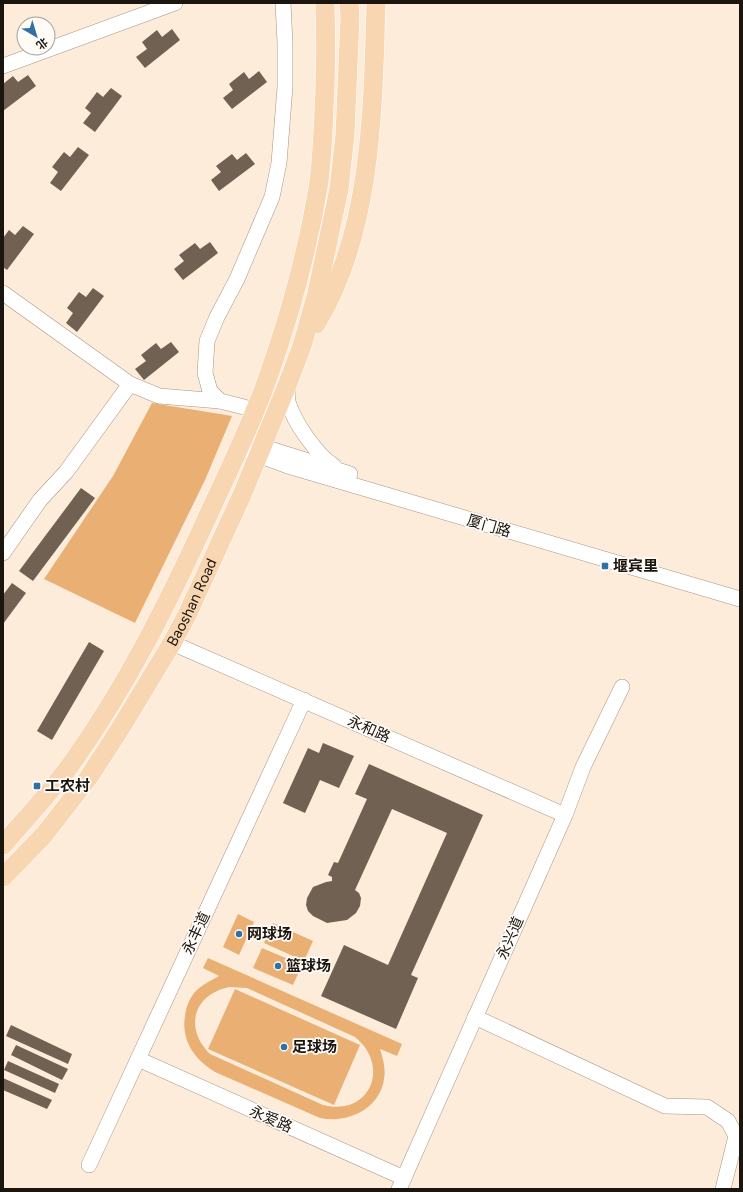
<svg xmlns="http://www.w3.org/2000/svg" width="743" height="1192" font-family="Figtree,'Noto Sans SC',sans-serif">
	<rect width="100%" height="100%" fill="#fdecda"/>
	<g fill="#e9af73" fill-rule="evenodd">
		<polygon points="152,403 232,416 205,480 135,623 44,579 113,476"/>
		<polygon points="238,914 254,922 239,955 223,947"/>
		<polygon points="273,923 313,941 304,961 264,943"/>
		<polygon points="262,948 302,965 293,985 253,968"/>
		<path d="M 208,958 L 402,1044 L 397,1056 L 380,1049 C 383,1059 386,1069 384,1079 C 380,1109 347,1124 320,1118 L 215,1072 C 194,1059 181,1040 185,1016 C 186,1007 189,1000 194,993 C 201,985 210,981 219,976 L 203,968 ZM 229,987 L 247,988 L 355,1037 C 391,1066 370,1117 323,1105 L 210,1054 C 184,1028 193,995 229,987 Z"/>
		<polygon points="235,989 360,1045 334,1105 208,1049"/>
	</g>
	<g fill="#706152">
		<polygon points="172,29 180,40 145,68 136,57 147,49 142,42 157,30 162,37"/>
		<polygon points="259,71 267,82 232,109 223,98 233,90 229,84 244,72 249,79"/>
		<polygon points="28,75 36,86 3,111 3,84 13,76 18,82"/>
		<polygon points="111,88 122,96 95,132 83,123 91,113 85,108 97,92 103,97"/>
		<polygon points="78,147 89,155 61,191 50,183 58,172 52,167 64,152 70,157"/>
		<polygon points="246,153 255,164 219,191 211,180 221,172 216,166 232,154 237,160"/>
		<polygon points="23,226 34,234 7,270 3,267 3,238 9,230 15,235"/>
		<polygon points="210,242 218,253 183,280 174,269 184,261 179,255 195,243 200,249"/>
		<polygon points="93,288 104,296 77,332 66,323 73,313 67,308 79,292 86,297"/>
		<polygon points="171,342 179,352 144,380 135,369 146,361 141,355 156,343 161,349"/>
		<polygon points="81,488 95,498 33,581 19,571"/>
		<polygon points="12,583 26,593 3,624 3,595"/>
		<polygon points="89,642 104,651 52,740 37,731"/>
		<polygon points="323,743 354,756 339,788 320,780 305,813 283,803 308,748 319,753"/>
		<polygon points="369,764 483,815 411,975 418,978 396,1029 321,996 344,945 388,965 447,833 392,809 355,890 359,893 361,898 360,906 356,913 347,920 327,923 313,916 308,911 306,905 307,898 313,887 326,882 332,881 332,877 328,875 334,862 338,863 367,799 355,794"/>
		<polygon points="11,1025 72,1054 68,1064 6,1036"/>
		<polygon points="16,1045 68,1069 62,1080 11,1055"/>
		<polygon points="8,1061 59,1084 55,1093 4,1070"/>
		<polygon points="3,1078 52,1100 47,1109 3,1090"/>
	</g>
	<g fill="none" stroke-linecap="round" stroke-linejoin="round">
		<g stroke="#a79787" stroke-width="16">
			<g id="minor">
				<polyline points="3,66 175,3"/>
				<polyline points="3,293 130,384 159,396 220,401 244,407 274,418"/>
				<path d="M 288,386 C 287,391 287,396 288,402 C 294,422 316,454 334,466"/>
				<polyline points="220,401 210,391 205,373 207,341 217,317 237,279 272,197 279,163 285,87 285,43 283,3"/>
				<polyline points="260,446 350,474"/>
				<polyline points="239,448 288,466 740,599"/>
				<polyline points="3,553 40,500 66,472 130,384"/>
				<polyline points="172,643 565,815"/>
				<polyline points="475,1017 665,1106 707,1107 728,1121 736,1136 723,1189"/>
				<polyline points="138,1059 404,1178"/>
				<polyline points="89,1165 304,700"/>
				<polyline points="399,1189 565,815 583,767 622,687"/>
			</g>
		</g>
		<g stroke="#fff" stroke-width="20">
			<g id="major">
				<path d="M 316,324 C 372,233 373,108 376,3"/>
				<path d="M 3,845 C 27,817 53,790 74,760 C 127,685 168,603 206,520 C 227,474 250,428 267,380 C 289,318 307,253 318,188 C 322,162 323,136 324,109 C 326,74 326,39 325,3"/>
				<path id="s1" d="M 3,877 L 44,835 L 89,777 L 120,729 L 172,643 L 187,615 L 242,495 L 288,383 L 302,346 L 317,293 L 339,189 L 345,135 L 350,17 L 349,3"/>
			</g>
		</g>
		<use href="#minor" stroke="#fff" stroke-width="15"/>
		<use href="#major" stroke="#f8d6b2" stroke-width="19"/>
	</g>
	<g fill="#2f70a6" stroke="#fffcf8" stroke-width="1.5">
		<rect x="601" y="562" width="8" height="8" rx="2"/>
		<rect x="33" y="782" width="8" height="8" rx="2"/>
		<circle cx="239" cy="934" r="4"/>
		<circle cx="278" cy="966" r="4"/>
		<circle cx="284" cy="1047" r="4"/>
	</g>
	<g text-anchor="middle" stroke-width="3.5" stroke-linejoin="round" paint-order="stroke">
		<g font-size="15" fill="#1b150f" stroke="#fffcf8">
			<text transform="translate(489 526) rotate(16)" y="5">厦门路</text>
			<text dy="5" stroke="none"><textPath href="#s1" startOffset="335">Baoshan Road</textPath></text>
			<text transform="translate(369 729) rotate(24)" y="5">永和路</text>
			<text transform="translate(196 933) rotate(-65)" y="5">永丰道</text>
			<text transform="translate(510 938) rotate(-66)" y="5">永兴道</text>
			<text transform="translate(271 1119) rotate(24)" y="5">永爱路</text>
		</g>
		<g font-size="15" font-weight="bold" fill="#1b150f" stroke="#fffcf8" text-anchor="start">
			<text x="613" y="571">堰宾里</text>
			<text x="45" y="791">工农村</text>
			<text x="247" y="939">网球场</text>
			<text x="286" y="971">篮球场</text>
			<text x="292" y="1052">足球场</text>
		</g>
	</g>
	<rect width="743" height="1192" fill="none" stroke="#1b150f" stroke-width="8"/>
	<g transform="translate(36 36) rotate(142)"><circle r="19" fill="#fffcf8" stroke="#a4a09b"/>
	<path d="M0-3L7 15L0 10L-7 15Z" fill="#2f70a6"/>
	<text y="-6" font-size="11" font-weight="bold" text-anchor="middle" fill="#1b150f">北</text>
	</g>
</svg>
